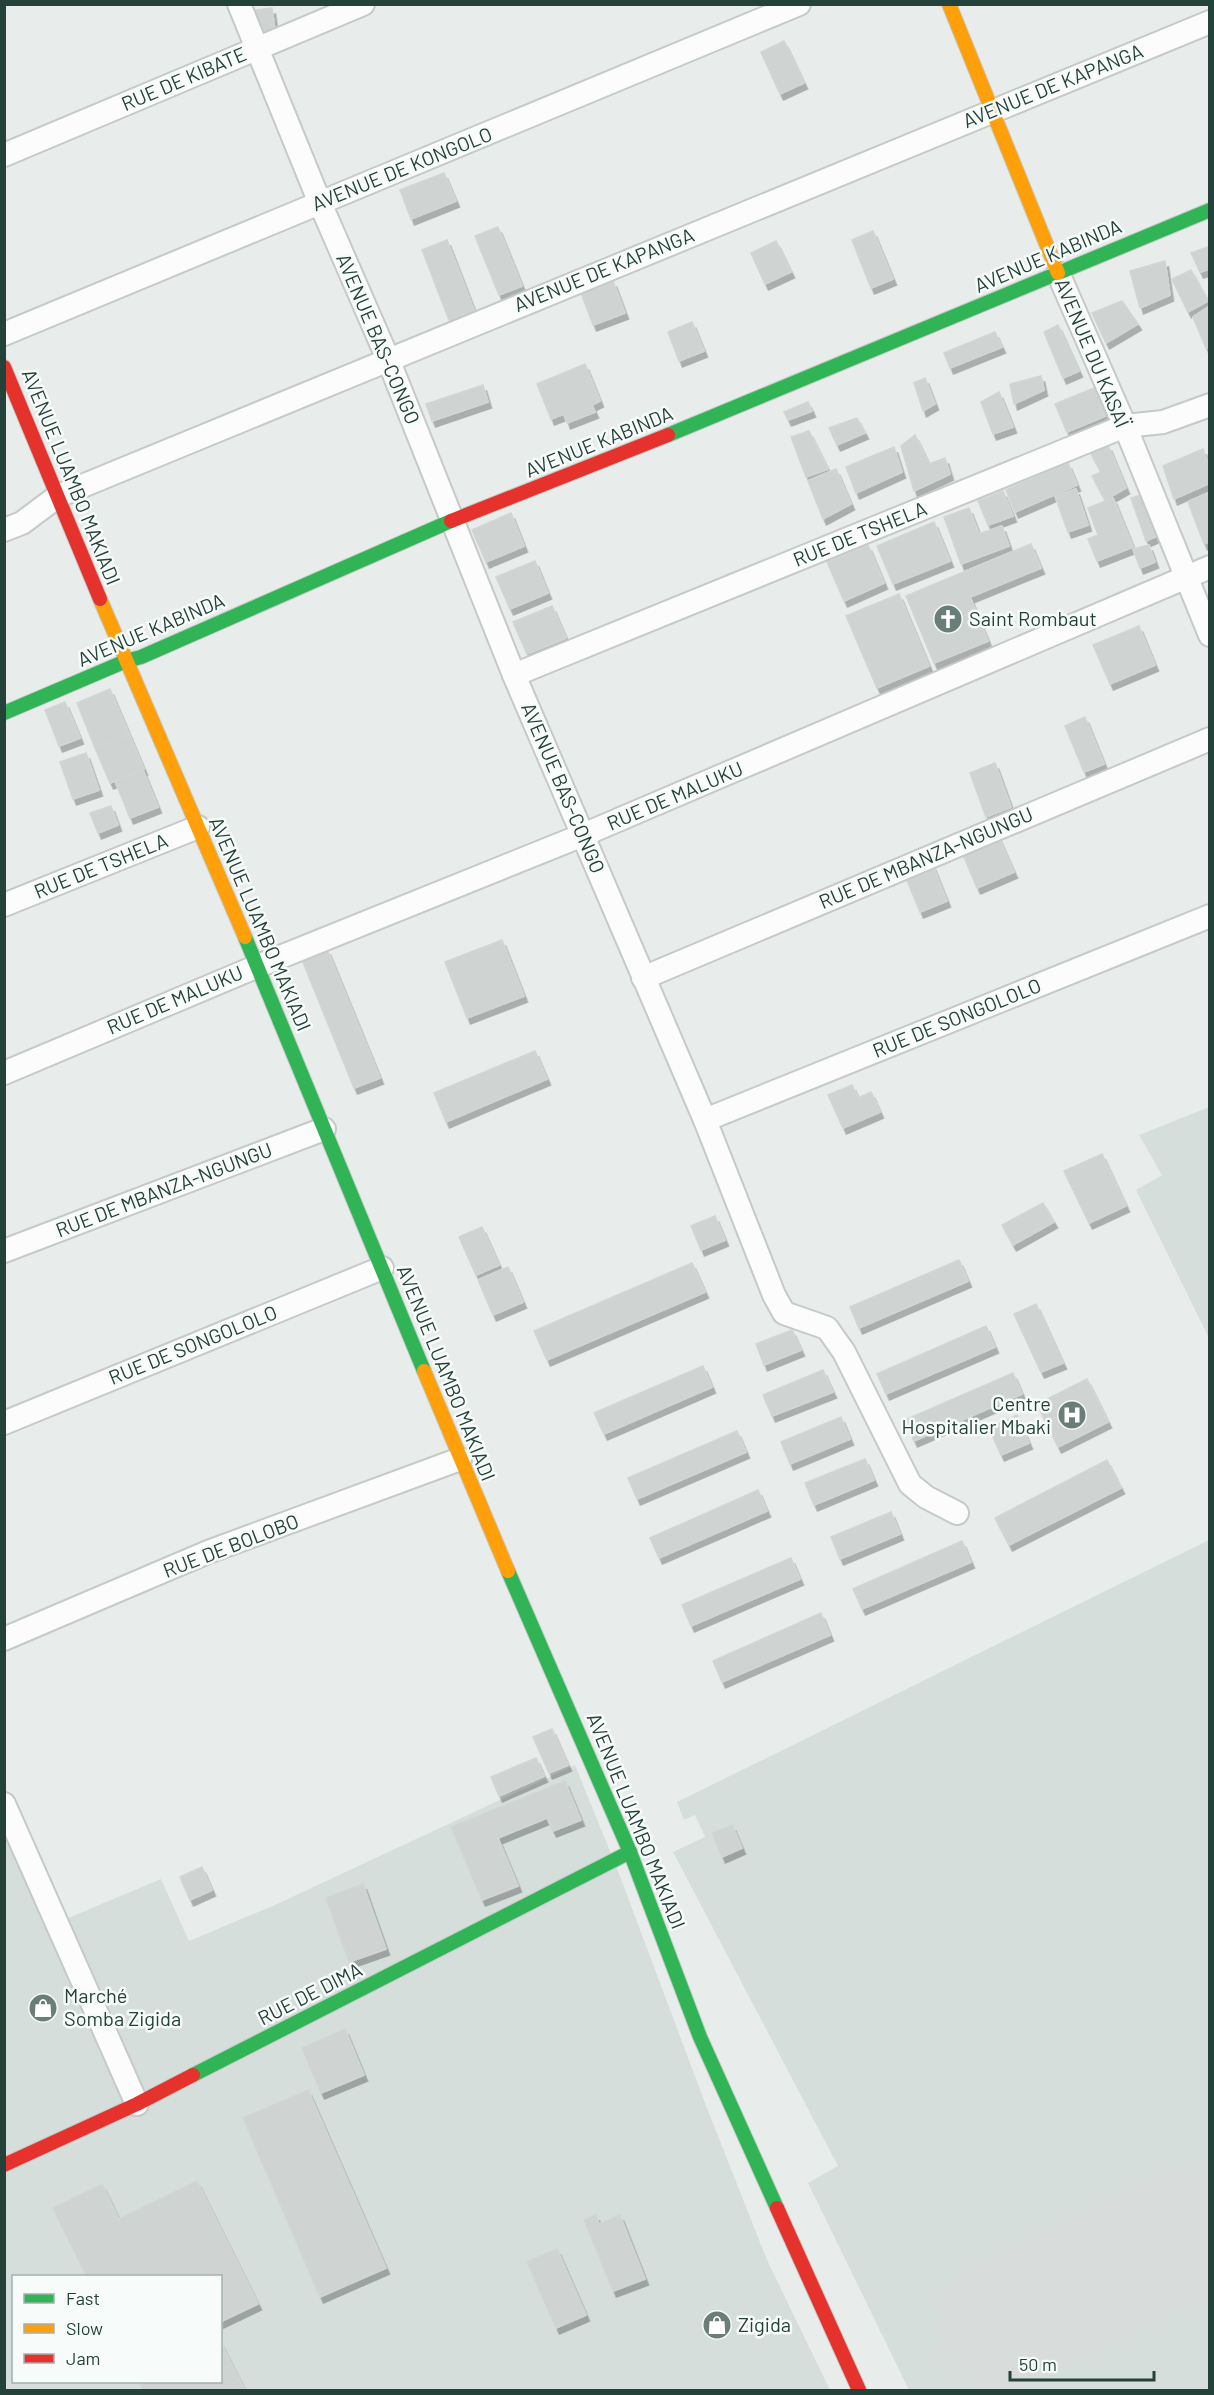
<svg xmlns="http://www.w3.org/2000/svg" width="1214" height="2395" font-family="Barlow,sans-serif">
	<defs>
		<filter id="shadow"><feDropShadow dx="3.5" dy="6" stdDeviation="0" flood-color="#0004"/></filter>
	</defs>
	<rect width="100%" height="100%" fill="#e8edeb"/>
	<g fill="#d6dedb" fill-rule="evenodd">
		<polygon points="1209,1107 1209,1338 1136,1190 1162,1175 1139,1135"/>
		<polygon points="1209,1540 1209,2390 909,2390 808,2183 838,2166 673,1852 705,1837 695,1815 684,1820 677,1802"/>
		<path d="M 575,1765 L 618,1871 L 705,2103 L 767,2260 L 830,2390 L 5,2390 L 4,1829 L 47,1927 L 161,1879 L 189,1941 L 277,1904 ZM 14,2276 L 220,2276 L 220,2382 L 14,2382 Z"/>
	</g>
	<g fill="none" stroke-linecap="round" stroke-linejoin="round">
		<polyline stroke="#d8dddc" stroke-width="130" points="1000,2326 1210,2223"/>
	</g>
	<g fill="#cfd4d2" stroke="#d1d6d4" stroke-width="1.5" filter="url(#shadow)">
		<polygon points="272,8 275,30 258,32 256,10"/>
		<polygon points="784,41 804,83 780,94 761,52"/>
		<polygon points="444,173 456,201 411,219 400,190"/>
		<polygon points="498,227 522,286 499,295 475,236"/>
		<polygon points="873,231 893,279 871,288 852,240"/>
		<polygon points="447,240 474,310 449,320 422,250"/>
		<polygon points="776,241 791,272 765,284 751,253"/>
		<polygon points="1210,246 1210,269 1200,272 1191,253"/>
		<polygon points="1165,261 1170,295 1140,308 1130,271"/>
		<polygon points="1191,270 1208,301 1188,312 1172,279"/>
		<polygon points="613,281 625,313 593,325 581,293"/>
		<polygon points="1122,301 1138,324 1106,343 1092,313"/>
		<polygon points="1210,306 1210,347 1206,348 1193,317"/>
		<polygon points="692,322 704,351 679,361 668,332"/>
		<polygon points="1058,325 1079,371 1063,378 1044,332"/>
		<polygon points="995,332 1002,347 950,368 944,353"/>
		<polygon points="585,364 600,401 592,405 595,412 567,423 564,414 551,419 537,384"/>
		<polygon points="1041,376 1044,390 1014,404 1010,384"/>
		<polygon points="925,378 935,404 923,411 914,383"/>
		<polygon points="483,385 488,402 432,421 426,404"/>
		<polygon points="1094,388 1105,416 1067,432 1055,404"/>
		<polygon points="999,392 1013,427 993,434 981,402"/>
		<polygon points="808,402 812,411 788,420 784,412"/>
		<polygon points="857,418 865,433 837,445 829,428"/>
		<polygon points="809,431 828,469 806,477 791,437"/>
		<polygon points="915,435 929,464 945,458 950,474 914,491 901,446"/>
		<polygon points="1108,445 1126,488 1105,500 1092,476 1101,472 1090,452"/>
		<polygon points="894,447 902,472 856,493 846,467"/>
		<polygon points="1203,449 1210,468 1210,483 1174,499 1163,466"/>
		<polygon points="1068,463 1077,485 1015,512 1006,490"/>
		<polygon points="836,469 851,504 823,519 808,481"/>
		<polygon points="1076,489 1088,525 1068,532 1055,496"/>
		<polygon points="1003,491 1013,516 988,525 978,501"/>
		<polygon points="1210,492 1210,541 1204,544 1188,502"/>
		<polygon points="1142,495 1159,535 1146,541 1131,498"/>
		<polygon points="1113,498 1133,547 1097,561 1088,539 1098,535 1088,508"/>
		<polygon points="969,508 979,534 1002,526 1009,546 961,564 944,517"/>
		<polygon points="511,513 524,546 486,562 472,530"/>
		<polygon points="934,522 950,561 893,584 877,546"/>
		<polygon points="1031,544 1041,568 970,597 988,641 934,663 906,596"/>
		<polygon points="868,545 884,583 844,601 827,562"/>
		<polygon points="1149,545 1155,562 1140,568 1133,549"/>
		<polygon points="535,561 548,593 510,609 496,577"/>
		<polygon points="899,594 929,666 877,688 846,616"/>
		<polygon points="552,606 566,638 527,654 513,622"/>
		<polygon points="1139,626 1155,665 1110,684 1093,645"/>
		<polygon points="110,689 129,734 95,748 77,703"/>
		<polygon points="65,702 80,738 59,746 45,710"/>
		<polygon points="1085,717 1104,764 1084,772 1065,726"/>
		<polygon points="129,734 144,769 110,783 95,748"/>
		<polygon points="86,753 99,790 73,799 60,762"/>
		<polygon points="995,763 1011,807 986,817 970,773"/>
		<polygon points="143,770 158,807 130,818 115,781"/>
		<polygon points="111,806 118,825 98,833 90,813"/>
		<polygon points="997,834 1014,872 977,888 961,850"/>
		<polygon points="932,864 947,901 920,912 905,876"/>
		<polygon points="502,940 524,996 467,1018 445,962"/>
		<polygon points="327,949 380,1078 354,1088 302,960"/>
		<polygon points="535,1051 547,1079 446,1122 434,1093"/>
		<polygon points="852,1085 858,1098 871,1092 880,1112 843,1128 828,1095"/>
		<polygon points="1102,1154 1126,1206 1089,1223 1064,1171"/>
		<polygon points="1043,1203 1054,1222 1013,1245 1002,1225"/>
		<polygon points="715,1216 725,1240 701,1250 691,1226"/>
		<polygon points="482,1227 499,1265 476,1275 459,1237"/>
		<polygon points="959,1260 968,1281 859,1328 850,1307"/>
		<polygon points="692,1263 705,1292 547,1360 534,1331"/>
		<polygon points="508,1267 523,1302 493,1315 478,1280"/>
		<polygon points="1036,1304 1063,1363 1041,1372 1014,1314"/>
		<polygon points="986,1326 995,1347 886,1394 877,1374"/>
		<polygon points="792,1330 801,1350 764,1365 756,1344"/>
		<polygon points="703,1366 712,1387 604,1434 594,1413"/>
		<polygon points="823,1370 833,1392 772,1416 763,1395"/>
		<polygon points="1013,1373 1022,1394 914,1441 905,1420"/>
		<polygon points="1087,1379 1108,1422 1058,1447 1037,1404"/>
		<polygon points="1017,1415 1029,1443 1001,1455 989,1428"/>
		<polygon points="841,1417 850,1439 790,1464 781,1442"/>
		<polygon points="737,1431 746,1452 637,1499 628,1478"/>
		<polygon points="865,1459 874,1480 814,1505 805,1483"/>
		<polygon points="1107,1460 1121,1488 1009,1545 995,1518"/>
		<polygon points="758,1490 767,1511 659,1558 650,1538"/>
		<polygon points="891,1512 900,1534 840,1559 831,1537"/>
		<polygon points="962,1541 971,1562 862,1609 853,1589"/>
		<polygon points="791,1558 800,1579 691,1626 682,1605"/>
		<polygon points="821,1613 830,1635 722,1682 713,1661"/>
		<polygon points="552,1729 568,1765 549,1773 533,1737"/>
		<polygon points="536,1758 544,1776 499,1796 491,1777"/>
		<polygon points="565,1781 581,1820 553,1831 547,1818 498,1838 518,1886 482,1900 451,1827"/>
		<polygon points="732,1825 742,1848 722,1857 712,1833"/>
		<polygon points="202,1867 212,1890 190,1900 180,1877"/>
		<polygon points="363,1884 386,1949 349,1962 326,1898"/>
		<polygon points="345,2029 364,2075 321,2093 302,2048"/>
		<polygon points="308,2090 386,2268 320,2297 243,2118"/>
		<polygon points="197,2181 258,2304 220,2322 220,2276 87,2276 53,2208 102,2184 119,2219"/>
		<polygon points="596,2215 599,2224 620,2215 645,2279 613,2291 584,2220"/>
		<polygon points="557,2249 586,2315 556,2328 527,2262"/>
		<polygon points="220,2341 245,2390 143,2390 139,2382 220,2382"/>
	</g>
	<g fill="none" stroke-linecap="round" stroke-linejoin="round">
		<g stroke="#c5cac8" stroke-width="26">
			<g id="street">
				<polyline points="239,4 320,203 388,359 514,675 705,1120 774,1295 784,1313 827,1328 844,1352 910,1484 926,1497 957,1513"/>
				<polyline points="4,155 363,4"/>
				<polyline points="1058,273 1125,426 1210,635"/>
				<polyline points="4,334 799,4"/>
				<polyline points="4,530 22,523 58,496 1210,22"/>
				<polyline points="514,675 1125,426 1163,422 1210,405"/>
				<polyline points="4,905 198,827"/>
				<polyline points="643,978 1210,739"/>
				<polyline points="4,1073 258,966 583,835 1210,567"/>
				<polyline points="705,1120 1210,916"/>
				<polyline points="4,1251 324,1129"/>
				<polyline points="4,1423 382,1268"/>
				<polyline points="4,1639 208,1552 460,1459"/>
				<polyline points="4,1804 137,2104"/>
			</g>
		</g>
		<g stroke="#c3cbc8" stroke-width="16">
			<g id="fast">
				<polyline points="668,435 1210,210"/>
				<polyline points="4,713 126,661 141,657 451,521"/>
				<polyline points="245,937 424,1371"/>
				<polyline points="508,1571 630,1852 700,2037 777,2208"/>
				<polyline points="193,2075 630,1852"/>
			</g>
		</g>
		<g stroke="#c3cbc8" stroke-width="16">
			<g id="slow">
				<polyline points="949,4 1058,273"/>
				<polyline points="100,599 245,937"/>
				<polyline points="424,1371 508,1571"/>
			</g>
		</g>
		<g stroke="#c3cbc8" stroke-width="16">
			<g id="jam">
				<polyline points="4,367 100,599"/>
				<polyline points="451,521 668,435"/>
				<polyline points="4,2165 137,2104 193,2075"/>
				<polyline points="777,2208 859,2390"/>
			</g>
		</g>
		<use href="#street" stroke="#fcfcfc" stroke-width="22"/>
		<use href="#fast" stroke="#30b455" stroke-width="14"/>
		<use href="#slow" stroke="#ff9f0a" stroke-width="14"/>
		<use href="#jam" stroke="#e5322d" stroke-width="14"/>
	</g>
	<defs>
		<g id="church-disc" transform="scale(1.5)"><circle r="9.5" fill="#697e78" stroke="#f7fbf9"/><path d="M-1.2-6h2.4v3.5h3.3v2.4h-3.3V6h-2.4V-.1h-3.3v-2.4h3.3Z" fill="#fff"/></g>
		<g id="hospital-disc" transform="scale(1.5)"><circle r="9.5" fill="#697e78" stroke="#f7fbf9"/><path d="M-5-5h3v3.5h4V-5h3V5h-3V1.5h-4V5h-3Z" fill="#fff"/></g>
		<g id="shop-disc" transform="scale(1.5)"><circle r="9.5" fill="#697e78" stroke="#f7fbf9"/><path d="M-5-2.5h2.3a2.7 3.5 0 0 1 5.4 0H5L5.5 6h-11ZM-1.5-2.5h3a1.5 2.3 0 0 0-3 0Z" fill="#fff"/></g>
	</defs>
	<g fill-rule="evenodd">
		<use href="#church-disc" x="948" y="619"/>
		<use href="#hospital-disc" x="1072" y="1415"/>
		<use href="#shop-disc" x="43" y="2008"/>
		<use href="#shop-disc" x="717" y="2325"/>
	</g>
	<g text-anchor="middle" stroke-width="5" stroke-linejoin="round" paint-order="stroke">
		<g font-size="20" fill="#24423a" stroke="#f7fbf9">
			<text transform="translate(184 79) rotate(-23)" y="7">RUE DE KIBATE</text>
			<text transform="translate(1053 86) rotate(-22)" y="7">AVENUE DE KAPANGA</text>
			<text transform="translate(402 169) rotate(-22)" y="7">AVENUE DE KONGOLO</text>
			<text transform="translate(1048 256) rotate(-23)" y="7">AVENUE KABINDA</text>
			<text transform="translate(604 270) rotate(-22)" y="7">AVENUE DE KAPANGA</text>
			<text transform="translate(378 339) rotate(67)" y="7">AVENUE BAS-CONGO</text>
			<text transform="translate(1092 353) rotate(67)" y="7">AVENUE DU KASAÏ</text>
			<text transform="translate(599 442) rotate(-22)" y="7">AVENUE KABINDA</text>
			<text transform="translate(71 477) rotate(68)" y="7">AVENUE LUAMBO MAKIADI</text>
			<text transform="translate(860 534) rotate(-22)" y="7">RUE DE TSHELA</text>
			<text transform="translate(151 630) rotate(-23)" y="7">AVENUE KABINDA</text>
			<text transform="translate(563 788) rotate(67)" y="7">AVENUE BAS-CONGO</text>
			<text transform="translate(675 796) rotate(-23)" y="7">RUE DE MALUKU</text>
			<text transform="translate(926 858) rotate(-23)" y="7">RUE DE MBANZA-NGUNGU</text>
			<text transform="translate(101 866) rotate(-22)" y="7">RUE DE TSHELA</text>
			<text transform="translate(260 924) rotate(67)" y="7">AVENUE LUAMBO MAKIADI</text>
			<text transform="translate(175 1000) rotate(-23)" y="7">RUE DE MALUKU</text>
			<text transform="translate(957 1018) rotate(-22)" y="7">RUE DE SONGOLOLO</text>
			<text transform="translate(164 1190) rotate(-21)" y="7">RUE DE MBANZA-NGUNGU</text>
			<text transform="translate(193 1345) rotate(-22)" y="7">RUE DE SONGOLOLO</text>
			<text transform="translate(446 1373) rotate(68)" y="7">AVENUE LUAMBO MAKIADI</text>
			<text transform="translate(231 1546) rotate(-21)" y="7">RUE DE BOLOBO</text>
			<text transform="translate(636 1821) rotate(68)" y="7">AVENUE LUAMBO MAKIADI</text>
			<text transform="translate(310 1994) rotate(-27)" y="7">RUE DE DIMA</text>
		</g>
		<g font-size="20" fill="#24423a" stroke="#f7fbf9" text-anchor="start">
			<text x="969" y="626">Saint Rombaut</text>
			<text x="1051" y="1411" text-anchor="end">Centre<tspan x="1051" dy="23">Hospitalier Mbaki</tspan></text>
			<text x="64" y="2003">Marché<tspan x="64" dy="23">Somba Zigida</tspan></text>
			<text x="738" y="2332">Zigida</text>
		</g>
	</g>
	<rect width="1214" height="2395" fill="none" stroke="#24423a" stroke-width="12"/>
	<rect x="12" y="2275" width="210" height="108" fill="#f7fbf9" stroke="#a3b1ad" stroke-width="1.5"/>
	<rect x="24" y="2294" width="30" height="9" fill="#30b455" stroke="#a3b1ad" stroke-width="1.5"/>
	<text x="66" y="2305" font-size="18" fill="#24423a">Fast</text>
	<rect x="24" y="2324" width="30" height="9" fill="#ff9f0a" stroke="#a3b1ad" stroke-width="1.5"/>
	<text x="66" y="2335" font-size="18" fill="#24423a">Slow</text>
	<rect x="24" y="2354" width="30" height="9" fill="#e5322d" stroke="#a3b1ad" stroke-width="1.5"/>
	<text x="66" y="2365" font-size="18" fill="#24423a">Jam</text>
	<path d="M1010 2371v9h144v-9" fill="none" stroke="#24423a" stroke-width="3"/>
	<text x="1019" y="2371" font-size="18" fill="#24423a" stroke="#f7fbf9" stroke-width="4.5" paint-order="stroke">50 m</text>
</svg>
